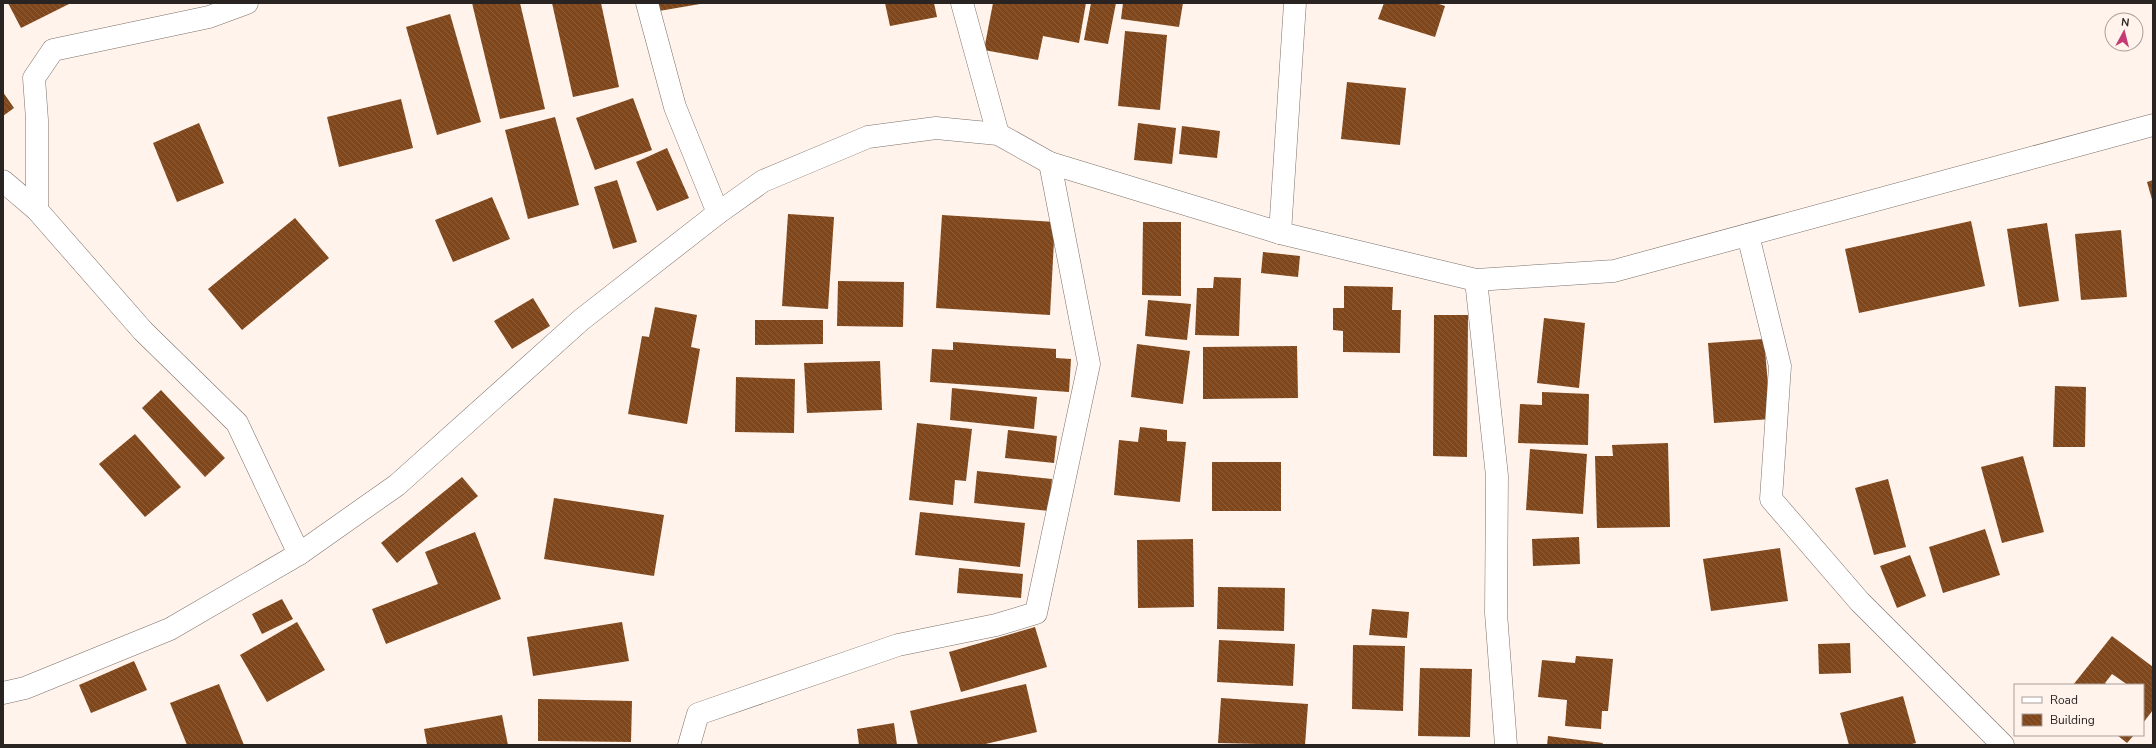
<svg xmlns="http://www.w3.org/2000/svg" width="2156" height="748" font-family="'Nunito Sans',sans-serif">
	<defs>
		<pattern id="building-back-hatch" width="6" height="6" patternUnits="userSpaceOnUse"><rect width="6" height="6" fill="#7f471b"/><path d="M-1 5l2 2M0 0l6 6M5-1l2 2" fill="none" stroke="#8c5f3b"/></pattern>
	</defs>
	<rect width="100%" height="100%" fill="#fff3eb"/>
	<g fill="url(#building-back-hatch)">
		<polygon points="8,3 71,3 21,28"/>
		<polygon points="472,3 520,3 545,109 500,119"/>
		<polygon points="552,3 601,3 619,87 573,97"/>
		<polygon points="658,3 700,3 700,4 659,11"/>
		<polygon points="885,3 934,3 937,17 890,26"/>
		<polygon points="993,3 1086,3 1079,43 1043,36 1038,60 984,50"/>
		<polygon points="1091,3 1116,3 1108,44 1084,40"/>
		<polygon points="1123,3 1183,3 1179,27 1121,19"/>
		<polygon points="1384,3 1436,3 1445,6 1435,37 1378,19"/>
		<polygon points="450,14 481,122 437,135 406,27"/>
		<polygon points="1125,31 1167,35 1160,110 1118,106"/>
		<polygon points="1347,82 1406,88 1400,145 1341,139"/>
		<polygon points="3,92 14,108 3,116"/>
		<polygon points="633,98 652,150 595,170 576,118"/>
		<polygon points="401,99 413,148 339,167 327,117"/>
		<polygon points="555,117 579,205 528,219 505,130"/>
		<polygon points="199,123 224,183 177,202 153,143"/>
		<polygon points="1138,123 1176,128 1172,164 1134,160"/>
		<polygon points="1182,126 1220,131 1217,158 1179,154"/>
		<polygon points="667,148 689,198 657,211 636,162"/>
		<polygon points="617,180 637,242 613,249 594,187"/>
		<polygon points="2153,180 2153,203 2147,182"/>
		<polygon points="492,197 510,239 453,262 435,220"/>
		<polygon points="788,214 834,217 828,309 782,306"/>
		<polygon points="942,215 1055,222 1050,315 936,308"/>
		<polygon points="295,218 329,258 242,330 208,289"/>
		<polygon points="1971,221 1985,286 1859,313 1845,249"/>
		<polygon points="1143,222 1181,222 1181,296 1142,295"/>
		<polygon points="2047,223 2059,301 2019,307 2007,229"/>
		<polygon points="2121,230 2127,297 2081,300 2075,234"/>
		<polygon points="1263,252 1300,256 1298,277 1261,273"/>
		<polygon points="1214,277 1241,278 1239,336 1195,335 1197,288 1213,288"/>
		<polygon points="838,281 904,282 903,327 837,326"/>
		<polygon points="1344,286 1393,287 1392,310 1401,310 1400,353 1343,352 1343,331 1333,330 1333,308 1344,308"/>
		<polygon points="533,298 550,326 512,349 494,321"/>
		<polygon points="1148,300 1191,304 1187,340 1145,336"/>
		<polygon points="655,307 697,315 691,347 700,349 687,424 628,414 642,336 649,337"/>
		<polygon points="1434,315 1468,315 1467,457 1433,456"/>
		<polygon points="1544,318 1585,323 1579,388 1537,383"/>
		<polygon points="755,320 823,320 823,344 755,345"/>
		<polygon points="1764,339 1771,419 1714,423 1708,343"/>
		<polygon points="953,342 1056,349 1056,358 1071,359 1069,392 930,382 932,349 953,350"/>
		<polygon points="1137,344 1190,351 1183,404 1131,397"/>
		<polygon points="1297,346 1298,398 1203,399 1203,347"/>
		<polygon points="880,361 882,410 807,413 804,363"/>
		<polygon points="736,377 795,379 794,433 735,432"/>
		<polygon points="2055,386 2086,387 2085,447 2053,447"/>
		<polygon points="952,388 1037,397 1034,429 950,420"/>
		<polygon points="161,390 225,458 205,477 142,408"/>
		<polygon points="1542,392 1589,394 1588,445 1518,443 1520,404 1542,405"/>
		<polygon points="917,423 972,429 966,481 955,480 953,505 909,500"/>
		<polygon points="1140,427 1167,430 1167,441 1186,442 1180,502 1114,495 1119,440 1138,442"/>
		<polygon points="1008,430 1057,436 1054,463 1005,458"/>
		<polygon points="135,434 181,487 145,517 99,464"/>
		<polygon points="1668,443 1670,527 1597,528 1595,456 1613,456 1612,445"/>
		<polygon points="1530,449 1587,454 1583,514 1526,510"/>
		<polygon points="2023,456 2044,532 2002,543 1981,467"/>
		<rect x="1212" y="462" width="69" height="49"/>
		<polygon points="977,471 1052,479 1049,511 974,503"/>
		<polygon points="462,477 478,496 397,563 381,543"/>
		<polygon points="1888,479 1906,547 1874,555 1855,488"/>
		<polygon points="554,498 664,515 654,576 544,559"/>
		<polygon points="920,512 1025,523 1020,567 915,555"/>
		<polygon points="1985,529 2000,575 1943,593 1929,547"/>
		<polygon points="475,532 501,599 386,644 372,609 438,584 425,552"/>
		<polygon points="1579,537 1580,564 1533,566 1532,539"/>
		<polygon points="1193,539 1194,607 1138,608 1137,540"/>
		<polygon points="1780,548 1788,601 1711,611 1703,559"/>
		<polygon points="1910,555 1926,596 1897,608 1880,566"/>
		<polygon points="959,568 1023,574 1021,598 957,593"/>
		<polygon points="1218,587 1285,588 1284,631 1217,629"/>
		<polygon points="282,599 293,619 262,634 252,614"/>
		<polygon points="1372,609 1409,612 1407,638 1369,635"/>
		<polygon points="297,622 325,670 267,702 240,655"/>
		<polygon points="622,622 629,661 533,676 527,637"/>
		<polygon points="1035,627 1047,667 961,692 949,652"/>
		<polygon points="2112,636 2153,667 2153,710 2143,723 2143,685 2128,685 2112,674 2105,683 2108,685 2073,685"/>
		<polygon points="1219,640 1295,644 1293,686 1217,682"/>
		<polygon points="1850,643 1851,673 1819,674 1818,644"/>
		<polygon points="1353,645 1405,646 1403,711 1352,709"/>
		<polygon points="1576,656 1613,659 1608,711 1602,711 1601,729 1565,726 1567,700 1538,697 1542,660 1575,663"/>
		<polygon points="134,661 147,690 91,713 79,685"/>
		<polygon points="1420,668 1472,669 1470,737 1418,736"/>
		<polygon points="219,684 244,745 187,745 170,703"/>
		<polygon points="1026,684 1037,732 981,745 918,745 910,711"/>
		<polygon points="1903,696 1916,743 1908,745 1849,745 1840,713"/>
		<polygon points="1221,698 1308,704 1305,745 1218,743"/>
		<polygon points="538,699 632,701 631,742 538,741"/>
		<polygon points="502,715 508,745 427,745 424,729"/>
		<polygon points="894,723 897,745 859,745 857,729"/>
		<polygon points="2117,735 2134,735 2127,743"/>
		<polygon points="1548,736 1603,743 1602,745 1547,745"/>
	</g>
	<g fill="none" stroke-linecap="round" stroke-linejoin="round">
		<g stroke="#7b716a" stroke-width="23">
			<g id="minor">
				<polyline points="647,3 675,107 718,213"/>
				<polyline points="962,3 998,134"/>
				<polyline points="3,181 37,210 143,331 237,423 299,554"/>
				<polyline points="37,210 37,120 34,78 53,50 209,17 247,3"/>
				<polyline points="1280,233 1295,3"/>
				<polyline points="1748,235 1780,366 1771,499 1860,602 2003,745"/>
				<polyline points="1476,280 1497,476 1496,613 1506,745"/>
				<polyline points="3,693 25,688 170,629 299,554 397,485 581,320 718,213 763,181 868,137 936,128 998,134 1050,163 1280,233 1476,280 1614,271 2153,125"/>
				<polyline points="689,745 698,714 898,645 996,625 1036,613 1089,364 1050,163"/>
			</g>
		</g>
		<use href="#minor" stroke="#fff" stroke-width="22"/>
	</g>
	<rect width="2156" height="748" fill="none" stroke="#292422" stroke-width="8"/>
	<rect x="2014" y="684" width="130" height="52" fill="#fff3eb" stroke="#a9a09b"/>
	<rect x="2022" y="697" width="20" height="6" fill="#ffffff" stroke="#a9a09b"/>
	<text x="2050" y="704" font-size="12" fill="#292422">Road</text>
	<rect x="2022" y="714" width="20" height="12" fill="url(#building-back-hatch)" stroke="#a9a09b"/>
	<text x="2050" y="724" font-size="12" fill="#292422">Building</text>
	<g transform="translate(2124 32) rotate(7)"><circle r="19" fill="#fff3eb" stroke="#a9a09b"/>
	<path d="M0-3L7 15L0 10L-7 15Z" fill="#c33a75"/>
	<text y="-6" font-size="11" font-weight="bold" text-anchor="middle" fill="#292422">N</text>
	</g>
</svg>
